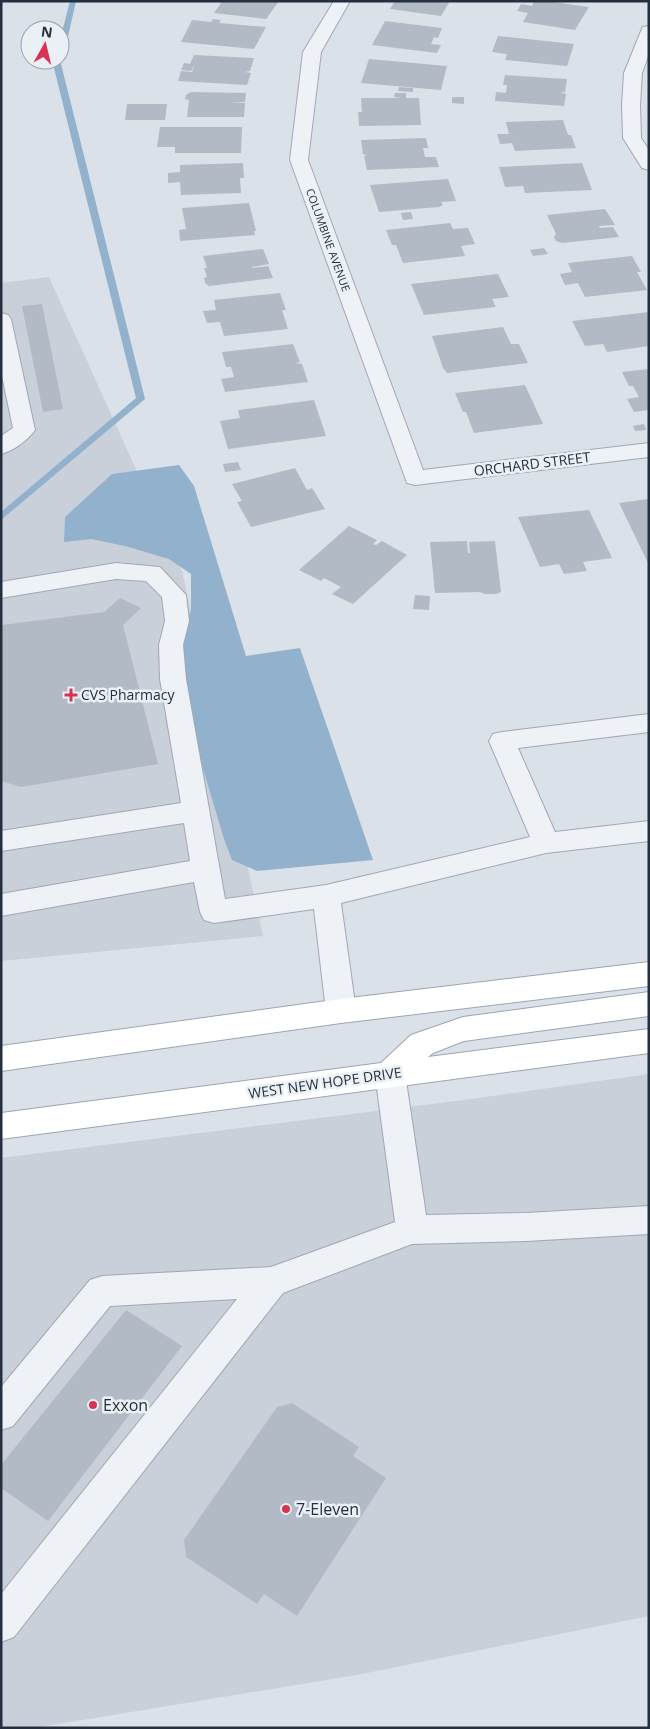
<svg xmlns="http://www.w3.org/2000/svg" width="650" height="1729" font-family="'Open Sans',sans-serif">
	<rect width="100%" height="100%" fill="#dbe1e8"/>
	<g fill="#c9d0da">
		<polygon points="49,277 182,571 263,936 1,961 1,283"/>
		<polygon points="649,1074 649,1616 357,1675 34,1728 1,1728 1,1158 456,1101"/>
	</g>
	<polygon fill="#92b1cc" points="179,465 194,486 246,656 300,648 373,860 257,871 232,860 224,839 172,665 191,610 191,574 169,559 125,546 91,539 64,542 65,517 112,474"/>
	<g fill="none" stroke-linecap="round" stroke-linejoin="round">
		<g fill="#92b1cc" fill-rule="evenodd">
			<polygon points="70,1 76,1 64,54 60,56 60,40"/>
			<polygon points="60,58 63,60 61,64 145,399 1,520 1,512 136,398 53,64 55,60 60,60"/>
		</g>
	</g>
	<g fill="#b2bac5">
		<polygon points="214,1 279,1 266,19 214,13 221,3"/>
		<polygon points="395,1 450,1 441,16 390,9"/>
		<polygon points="534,1 546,1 589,7 575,30 523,22 528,13 517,11 521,4 532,6"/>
		<polygon points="213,19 221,20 219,23 266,27 254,49 181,42 192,20 211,22"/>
		<polygon points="385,21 442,28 438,38 434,37 431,44 441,45 437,53 372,45"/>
		<polygon points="498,36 574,44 567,66 505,60 507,54 492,52"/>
		<polygon points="194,55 254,58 250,71 245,72 251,73 247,85 178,81 181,71 192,72 194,65 191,71 181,70 184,63 190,64"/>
		<polygon points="369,59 447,66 441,90 361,83"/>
		<polygon points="505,75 567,79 565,92 560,92 566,94 564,106 495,101 496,92 506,93 507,85 503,85"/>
		<polygon points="399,87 413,88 413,92 398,91"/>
		<polygon points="191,92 246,93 245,102 231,103 245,103 244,117 187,117 189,100 185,99 186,95"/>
		<polygon points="395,93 406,93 406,98 419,98 421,125 359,126 358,112 362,112 361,98 401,98 394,97"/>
		<polygon points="452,97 464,97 464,104 452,103"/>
		<polygon points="127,104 167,104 165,120 125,120"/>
		<polygon points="563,120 568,135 571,135 576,148 515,151 512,143 500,144 497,134 509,134 506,122"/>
		<polygon points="160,127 242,127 241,153 175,153 175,147 157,147"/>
		<polygon points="426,138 428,148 423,148 425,157 436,157 439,167 367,170 364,156 367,156 363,154 361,140"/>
		<polygon points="243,163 244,178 240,178 241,193 181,195 180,182 168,183 168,173 180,172 180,165"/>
		<polygon points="582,163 592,190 525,193 523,186 505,187 499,167"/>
		<polygon points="448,179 456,201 441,202 443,205 439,207 379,212 370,185"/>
		<polygon points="249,203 256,231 254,231 255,235 180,241 179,230 186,229 182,208"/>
		<polygon points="605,209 615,225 599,226 600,228 613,227 619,237 562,243 556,241 554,237 556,234 547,215"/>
		<polygon points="411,212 413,219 403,220 401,213"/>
		<polygon points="450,223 453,229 468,228 475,244 461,246 465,256 403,263 396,245 392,245 386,230"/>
		<polygon points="544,248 548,254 533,256 530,250"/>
		<polygon points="263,249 269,264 252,267 253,268 268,266 273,278 209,286 205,283 204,278 207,277 204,268 207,268 203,256"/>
		<polygon points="632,256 641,272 637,272 647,290 585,297 578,283 565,285 560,274 572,272 568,263"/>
		<polygon points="498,274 509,297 492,299 496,307 424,315 411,284"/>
		<polygon points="280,293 286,310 282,310 288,329 224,336 220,322 207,323 203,311 216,310 214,300"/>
		<polygon points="42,304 63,409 43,412 22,306"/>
		<polygon points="649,312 649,346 607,352 603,344 585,346 572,321"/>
		<polygon points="503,327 511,344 519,344 528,363 447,373 443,368 432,336"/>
		<polygon points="293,344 300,362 295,363 302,364 308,382 225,392 221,379 234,377 231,367 226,367 222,352"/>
		<polygon points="649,369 649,410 634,412 627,399 639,397 633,386 629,386 622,372"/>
		<polygon points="525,385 543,424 474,433 466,412 463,412 455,393"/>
		<polygon points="314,400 326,436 228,449 220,421 240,418 238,410"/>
		<polygon points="644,424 646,430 635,431 633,426"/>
		<polygon points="238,462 241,470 225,472 223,464"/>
		<polygon points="295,468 307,490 312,488 325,509 251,527 237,502 242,501 232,484"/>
		<polygon points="649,499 649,565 619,503"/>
		<polygon points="589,510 612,558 583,562 587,571 564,574 559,564 540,567 518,517"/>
		<polygon points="349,526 377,540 373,544 376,545 382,541 407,555 353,604 332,594 341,587 324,578 321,581 299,570"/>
		<polygon points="467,541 468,553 470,553 469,542 495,541 501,592 496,594 485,594 480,592 435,593 430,542"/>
		<polygon points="415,595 430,596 429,610 413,609"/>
		<polygon points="120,598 141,608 123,625 158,764 21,787 1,781 1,625 104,612"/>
		<polygon points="126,1310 182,1346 48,1521 1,1488 1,1465"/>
		<polygon points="292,1403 359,1447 353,1456 386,1478 297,1616 264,1594 257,1604 186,1557 184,1540 277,1407"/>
	</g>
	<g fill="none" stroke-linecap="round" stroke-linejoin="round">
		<g stroke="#a0a8b2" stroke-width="2">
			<g id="minor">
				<polygon points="334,1 350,1 321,52 308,160 423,470 649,443 649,457 415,485 407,483 290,160 303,52"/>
				<polygon points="649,26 649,54 642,73 640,105 641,138 649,150 649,170 642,168 623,138 622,105 624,73 641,31 643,27"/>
				<path d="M 1,313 L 8,315 L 11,319 L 35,430 C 28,440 13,451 1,454 L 1,436 L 13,428 L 1,371 Z"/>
				<polygon points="116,563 160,567 186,595 189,621 183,645 186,679 225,899 326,885 530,837 489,741 493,734 502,732 649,714 649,732 518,748 555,832 649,821 649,841 546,853 341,903 356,1011 351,1019 341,1023 331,1019 326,1011 314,909 214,923 204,920 200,912 194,882 1,916 1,894 190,861 184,823 1,851 1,831 181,803 160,679 159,645 165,621 162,597 146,581 116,579 1,598 1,582"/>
				<polygon points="390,1061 401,1065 405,1074 426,1215 526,1213 649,1206 649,1234 526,1241 412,1244 283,1293 14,1637 1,1642 1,1594 237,1299 110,1306 13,1426 1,1430 1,1387 90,1280 102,1276 271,1267 395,1222 375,1074 379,1065"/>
			</g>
		</g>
		<g stroke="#9aa6b4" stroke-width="2">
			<g id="major">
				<polygon points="649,962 649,986 341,1023 1,1071 1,1046 341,999"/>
				<polygon points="649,992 649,1016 464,1041 433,1053 428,1057 649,1029 649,1053 1,1139 1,1113 381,1063 411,1035 463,1017"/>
			</g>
		</g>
		<use href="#minor" fill="#eef1f6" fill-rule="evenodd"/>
		<use href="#major" fill="#fff" fill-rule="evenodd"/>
	</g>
	<g fill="#db3253" stroke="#ebf0f5" stroke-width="2">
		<path d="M68.5 687.5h5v5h5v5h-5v5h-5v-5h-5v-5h5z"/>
		<circle cx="93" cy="1405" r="5"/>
		<circle cx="286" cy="1509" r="5"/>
	</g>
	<g text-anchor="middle" stroke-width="5" stroke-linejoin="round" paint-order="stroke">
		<g font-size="11" fill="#242f3f" stroke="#ebf0f5">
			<text transform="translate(328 240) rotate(70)" y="4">COLUMBINE AVENUE</text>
		</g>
		<g font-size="14" fill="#242f3f" stroke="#ebf0f5">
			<text transform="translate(532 464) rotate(-7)" y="5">ORCHARD STREET</text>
			<text transform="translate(325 1083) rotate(-8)" y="5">WEST NEW HOPE DRIVE</text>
		</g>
		<g font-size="14" fill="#242f3f" stroke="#ebf0f5" text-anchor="start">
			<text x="81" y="700">CVS Pharmacy</text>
		</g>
		<g font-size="16" fill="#242f3f" stroke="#ebf0f5" text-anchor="start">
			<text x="103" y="1411">Exxon</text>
			<text x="296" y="1515">7-Eleven</text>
		</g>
	</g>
	<rect width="650" height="1729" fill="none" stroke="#242f3f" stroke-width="5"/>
	<g transform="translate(45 45) rotate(8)"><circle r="24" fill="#ebf0f5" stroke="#9ba3ac"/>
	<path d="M0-4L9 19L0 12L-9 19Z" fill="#db3253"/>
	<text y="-8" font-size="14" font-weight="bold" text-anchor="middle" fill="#242f3f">N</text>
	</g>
</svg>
